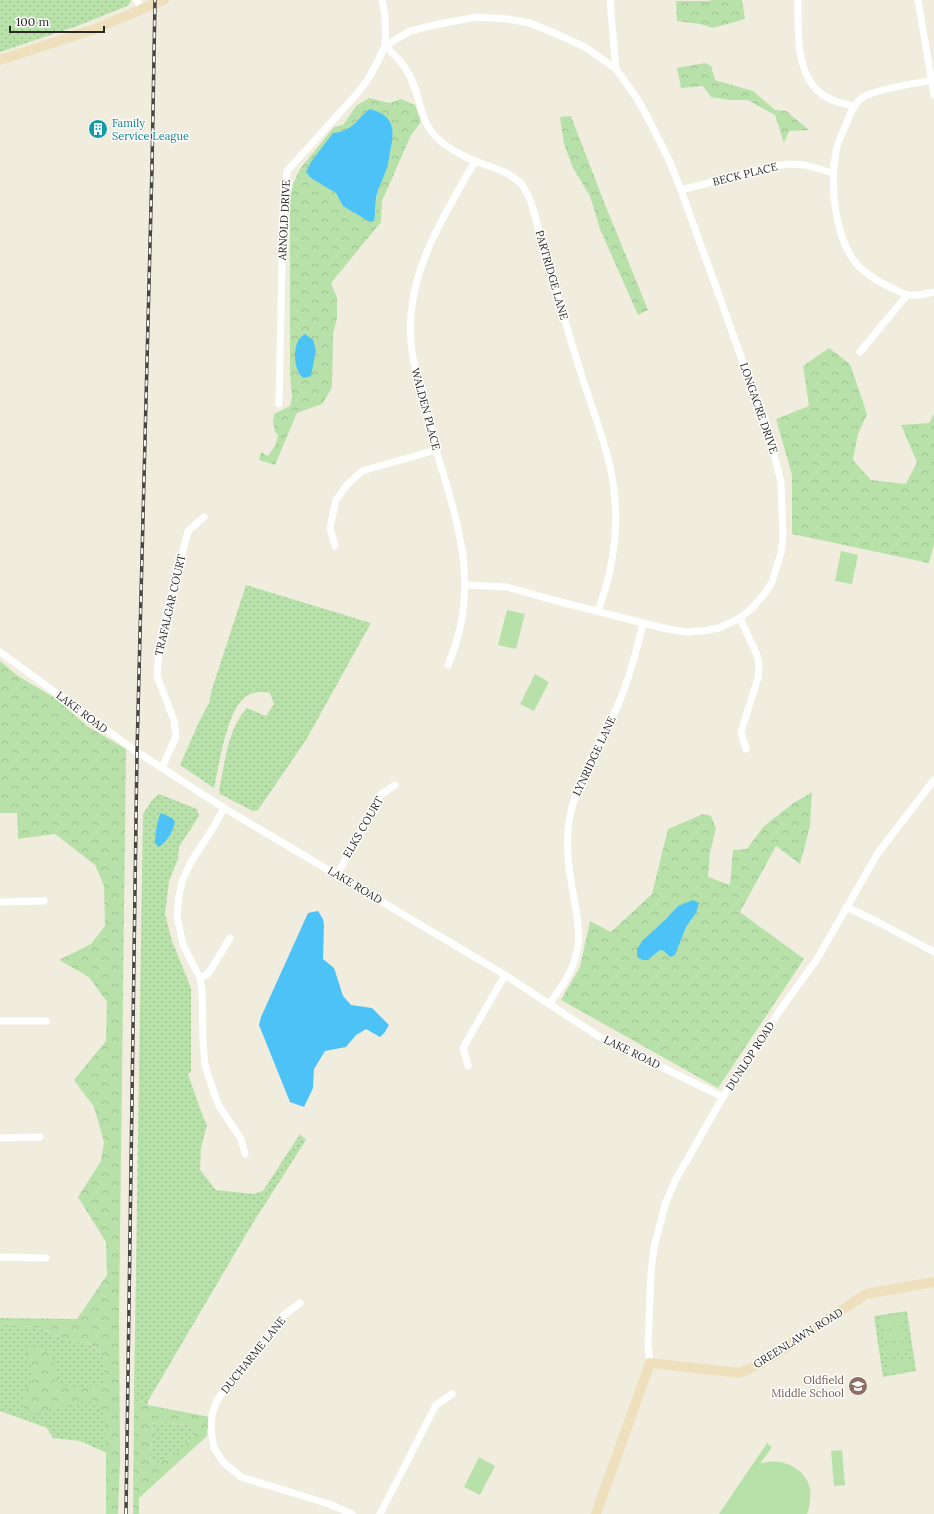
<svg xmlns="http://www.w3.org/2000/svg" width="934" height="1514" font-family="Lora,serif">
	<defs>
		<pattern id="grass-dots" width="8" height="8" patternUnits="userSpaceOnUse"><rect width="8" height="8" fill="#b8e1aa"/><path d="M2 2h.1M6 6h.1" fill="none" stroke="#9ec192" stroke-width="1.8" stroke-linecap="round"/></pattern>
		<pattern id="forest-crowns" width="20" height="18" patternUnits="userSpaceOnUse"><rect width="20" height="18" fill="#b8e1aa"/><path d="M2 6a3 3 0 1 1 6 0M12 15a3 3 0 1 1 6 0" fill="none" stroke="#9ec192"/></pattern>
	</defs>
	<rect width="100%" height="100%" fill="#f0edde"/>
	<g fill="url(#grass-dots)">
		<polygon points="0,0 131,0 129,4 127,6 77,26 0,52"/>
		<path d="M 246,585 L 371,623 L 306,740 L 258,810 L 253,811 L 220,794 L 219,790 C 225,763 227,730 247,708 L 266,716 L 274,704 L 270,693 C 260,691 249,692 242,700 C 226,717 219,765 214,788 L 180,765 L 199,722 L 209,703 L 212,689 Z"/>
		<polygon points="159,794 197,809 199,816 179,847 178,859 169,881 165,914 172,941 191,988 191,1072 188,1074 202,1114 207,1125 201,1148 200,1170 216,1190 253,1194 263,1191 300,1134 306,1140 251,1226 148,1401 148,1405 134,1397 143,814 152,800"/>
		<polygon points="907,1311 916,1371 883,1377 874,1316"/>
		<polygon points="0,1322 42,1329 64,1339 88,1343 102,1356 107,1384 107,1453 80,1441 53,1438 47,1428 0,1411"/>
		<path d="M 164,1421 L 175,1424 L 193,1425 L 196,1432 C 186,1446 173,1459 156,1463 C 145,1456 152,1447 153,1437 C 154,1433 152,1428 152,1424 Z"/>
	</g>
	<g fill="url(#forest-crowns)" fill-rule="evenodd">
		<polygon points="712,0 742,0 745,19 713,28 700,24 677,21 676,1 708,1"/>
		<polygon points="705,63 711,66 715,80 753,91 775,110 786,111 809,130 789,131 784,143 775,115 748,100 729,100 711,97 703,86 681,88 677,68"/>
		<path d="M 369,98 L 390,103 L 401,99 L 415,105 L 421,122 L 411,135 L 382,201 L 381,222 L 331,283 L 337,298 L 337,319 L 333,333 L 332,388 L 322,404 L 297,413 L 275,465 L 259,460 L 261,452 L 268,456 L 276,444 L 278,435 L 275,432 L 273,422 L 274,414 L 290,406 L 292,397 L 290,374 L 290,199 L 293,184 L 300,169 L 334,127 L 343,125 L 356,106 ZM 360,117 L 379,188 L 376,200 L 376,213 L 353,211 L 343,206 L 336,193 L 333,133 C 346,132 352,127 360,117 Z"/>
		<polygon points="571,116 604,202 648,310 638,315 600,229 590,196 573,168 564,144 560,117"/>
		<polygon points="829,348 850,364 867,414 858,434 853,460 871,480 906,484 917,462 901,425 929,423 934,414 934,544 929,563 792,534 792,475 776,419 809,406 803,366"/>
		<polygon points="0,661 18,676 55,698 87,726 126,749 119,1319 120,1461 118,1514 106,1514 106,1419 100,1403 83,1401 30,1415 21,1404 27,1387 33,1378 25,1347 45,1349 52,1355 57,1382 74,1389 106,1384 102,1356 89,1343 64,1339 42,1329 0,1322 0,1318 77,1319 107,1275 106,1242 78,1197 101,1161 104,1142 94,1107 74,1080 106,1041 107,1002 89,977 59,960 91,944 105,926 104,886 95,865 55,834 18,839 17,813 0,813"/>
		<path d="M 812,792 L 810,826 L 800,864 L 776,846 L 740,912 L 804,959 L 718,1088 L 561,1000 L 580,967 L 590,921 L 611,932 L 652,894 L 668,829 L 703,814 L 711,816 L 716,828 L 710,852 L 708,877 L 730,885 L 733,850 L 747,849 L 764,826 L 792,804 ZM 678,906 L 696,913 L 686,927 L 670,957 L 664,951 L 660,950 L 648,960 L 643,940 L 665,920 Z"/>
		<path d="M 134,1397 L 148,1405 L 210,1417 L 207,1436 L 139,1498 L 139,1514 L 133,1514 ZM 164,1421 L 175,1424 L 193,1425 L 196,1432 C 186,1446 173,1459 156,1463 C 145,1456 152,1447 153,1437 C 154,1433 152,1428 152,1424 Z"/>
	</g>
	<g fill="#b8e1aa">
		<polygon points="841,551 858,555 852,584 835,581"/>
		<polygon points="507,610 525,614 516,649 498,645"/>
		<polygon points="535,674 549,682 534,711 520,704"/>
		<polygon points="902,1315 904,1325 882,1328 880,1318"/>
		<polygon points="904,1328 906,1338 884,1342 883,1332"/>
		<polygon points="907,1342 908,1352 886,1355 885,1345"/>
		<polygon points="909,1359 911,1369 889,1372 887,1362"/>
		<path d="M 767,1443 L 772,1447 L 760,1464 C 779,1456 806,1467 810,1489 C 811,1498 810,1506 807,1514 L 719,1514 Z"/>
		<polygon points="842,1450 845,1485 834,1486 831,1451"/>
		<polygon points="479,1457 495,1466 480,1495 464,1487"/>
	</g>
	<g fill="#4dc2f7">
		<path d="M 370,109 C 395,116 395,130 390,152 C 389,159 388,166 385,173 C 382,182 377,190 376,199 C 375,207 376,213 374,221 L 370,222 L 343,206 L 336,193 L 311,178 L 306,172 L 311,162 L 333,133 C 353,131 355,120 370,109 Z"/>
		<path d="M 305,334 L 313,340 L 316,350 L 311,376 L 304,378 C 294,372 293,351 298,341 C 299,338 302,336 305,334 Z"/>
		<path d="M 161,813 L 172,818 L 175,822 C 173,831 167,842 159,847 L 155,843 C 155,836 157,819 161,813 Z"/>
		<polygon points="693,900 699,903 696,913 686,927 675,955 670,957 664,951 660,950 648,960 643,960 637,957 637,949 643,940 665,920 678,906"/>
		<polygon points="318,911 323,919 324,925 323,959 334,968 343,996 351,1005 372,1008 389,1025 385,1032 380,1037 366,1029 356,1035 346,1047 325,1051 314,1069 313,1088 304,1107 290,1102 259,1025 261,1017 308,913"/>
	</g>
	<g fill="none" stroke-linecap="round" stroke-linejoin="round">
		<g stroke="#fff" stroke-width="7">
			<polyline points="137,0 141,9"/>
			<path d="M 382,0 C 386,16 386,30 385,46 C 393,54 402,61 407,71 C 421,92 418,121 438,139 C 448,148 462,156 475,161 C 491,168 511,171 523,186 C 526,191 529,197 531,202 C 547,259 563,317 581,373 C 592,409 610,453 614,490 C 619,530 612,573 598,611"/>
			<path d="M 798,0 C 798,33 794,84 832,100 C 839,103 847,104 853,106"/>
			<polyline points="918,0 934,95"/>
			<polyline points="681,190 770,167 788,164 805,165 833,173"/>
			<path d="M 907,295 C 890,287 868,278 856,263 C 834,236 830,183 836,151 C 838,141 843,132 847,122 C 851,113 854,103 863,97 C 876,89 917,83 934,80"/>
			<polyline points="860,352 907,295 920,295 934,292"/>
			<polyline points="279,404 283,217 287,171 355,96 367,81 377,63 385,46 410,31 439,24 477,17 507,19 530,23 552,32 585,47 616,69"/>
			<polyline points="335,546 330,528 336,500 347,485 362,471 436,450"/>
			<polyline points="466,585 507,587 553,600 667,629 687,632 703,631 719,628 740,618 752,608 765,593 772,582 781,553 783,538 781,482 765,419 744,365 681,190 669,160 647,116 636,97 616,69 610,0"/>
			<polyline points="740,618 757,655 759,666 758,678 741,732 746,749"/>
			<polyline points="0,652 137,752 224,808 505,975 598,1036 723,1097"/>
			<path d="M 448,665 C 481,588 459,526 436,450 C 432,433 429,416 424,400 C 415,369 408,346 411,314 C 416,257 448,209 475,161"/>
			<polyline points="162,768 176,736 174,720 157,676 158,661 163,627 188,531 204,517"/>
			<polyline points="224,808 210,833 192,860 183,879 179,895 177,915 183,945 200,978 202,992 203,1041 205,1065 209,1078 218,1104 241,1139 245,1154"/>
			<polyline points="337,875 380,795 395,785"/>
			<polyline points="0,902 44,901"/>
			<polyline points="846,907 876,921 934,952"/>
			<polyline points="200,978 206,975 210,971 230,938"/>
			<path d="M 550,1003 C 559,990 569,978 574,962 C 584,934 575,909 571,881 C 568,862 566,840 569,821 C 576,780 600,745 617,707 C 629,680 636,652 643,624"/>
			<polyline points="0,1021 46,1021"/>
			<polyline points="468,1066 463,1048 505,975"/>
			<polyline points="0,1138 40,1137"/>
			<polyline points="0,1257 46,1258"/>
			<polyline points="300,1303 284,1315 248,1359 217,1400 212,1415 211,1431 214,1448 223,1462 241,1477 329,1504 352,1514"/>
			<polyline points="650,1363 648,1345 651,1272 654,1247 666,1202 676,1179 723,1097 778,1013 817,959 878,853 934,780"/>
			<polyline points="380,1514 436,1405 452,1394"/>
		</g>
		<g stroke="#eee0bd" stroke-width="10">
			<polyline points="0,60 95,29 164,0"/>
			<polyline points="596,1514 650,1363 739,1373 758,1365 785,1348 866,1294 934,1282"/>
		</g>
		<g stroke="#48463f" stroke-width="3.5">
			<polyline id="rail" points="126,1514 137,752 152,167 155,0"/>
		</g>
		<use href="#rail" stroke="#fff" stroke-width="2" stroke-dasharray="6" stroke-linecap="butt"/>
	</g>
	<defs>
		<g id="building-disc" transform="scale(1)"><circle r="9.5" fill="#0f9aa8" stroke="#fff"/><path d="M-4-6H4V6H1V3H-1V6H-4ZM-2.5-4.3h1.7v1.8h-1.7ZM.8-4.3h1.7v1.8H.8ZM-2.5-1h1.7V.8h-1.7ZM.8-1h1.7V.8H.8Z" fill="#fff"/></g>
		<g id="school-disc" transform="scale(1)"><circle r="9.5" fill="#8d6e63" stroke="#fff"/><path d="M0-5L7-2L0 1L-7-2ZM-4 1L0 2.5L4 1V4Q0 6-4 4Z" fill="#fff"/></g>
	</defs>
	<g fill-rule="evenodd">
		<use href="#building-disc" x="98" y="129"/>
		<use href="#school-disc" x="858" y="1386"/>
	</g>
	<g text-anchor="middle" stroke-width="3" stroke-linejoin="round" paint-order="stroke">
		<g font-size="11" fill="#0d838f" stroke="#fff" text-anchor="start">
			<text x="112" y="127">Family<tspan x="112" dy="13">Service League</tspan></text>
		</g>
		<g font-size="11" fill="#292822" stroke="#fff">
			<text transform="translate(745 174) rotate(-14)" y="4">BECK PLACE</text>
			<text transform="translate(284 220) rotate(-87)" y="4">ARNOLD DRIVE</text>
			<text transform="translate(552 275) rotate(74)" y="4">PARTRIDGE LANE</text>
			<text transform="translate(759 408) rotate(71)" y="4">LONGACRE DRIVE</text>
			<text transform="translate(426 409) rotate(75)" y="4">WALDEN PLACE</text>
			<text transform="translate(170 605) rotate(-77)" y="4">TRAFALGAR COURT</text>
			<text transform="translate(82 712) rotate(37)" y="4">LAKE ROAD</text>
			<text transform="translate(594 756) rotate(-65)" y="4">LYNRIDGE LANE</text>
			<text transform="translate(363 827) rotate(-60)" y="4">ELKS COURT</text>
			<text transform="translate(355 885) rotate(31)" y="4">LAKE ROAD</text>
			<text transform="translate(632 1052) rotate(26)" y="4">LAKE ROAD</text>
			<text transform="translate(750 1056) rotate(-57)" y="4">DUNLOP ROAD</text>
			<text transform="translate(798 1338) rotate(-32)" y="4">GREENLAWN ROAD</text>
			<text transform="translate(253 1355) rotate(-51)" y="4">DUCHARME LANE</text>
		</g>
		<g font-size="11" fill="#785e54" stroke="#fff" text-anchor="end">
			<text x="844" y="1384">Oldfield<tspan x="844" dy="13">Middle School</tspan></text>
		</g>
	</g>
	<path d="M10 26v6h94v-6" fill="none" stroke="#292822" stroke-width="2"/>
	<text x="16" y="26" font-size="12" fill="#292822" stroke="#ffffff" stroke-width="3" paint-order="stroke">100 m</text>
</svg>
